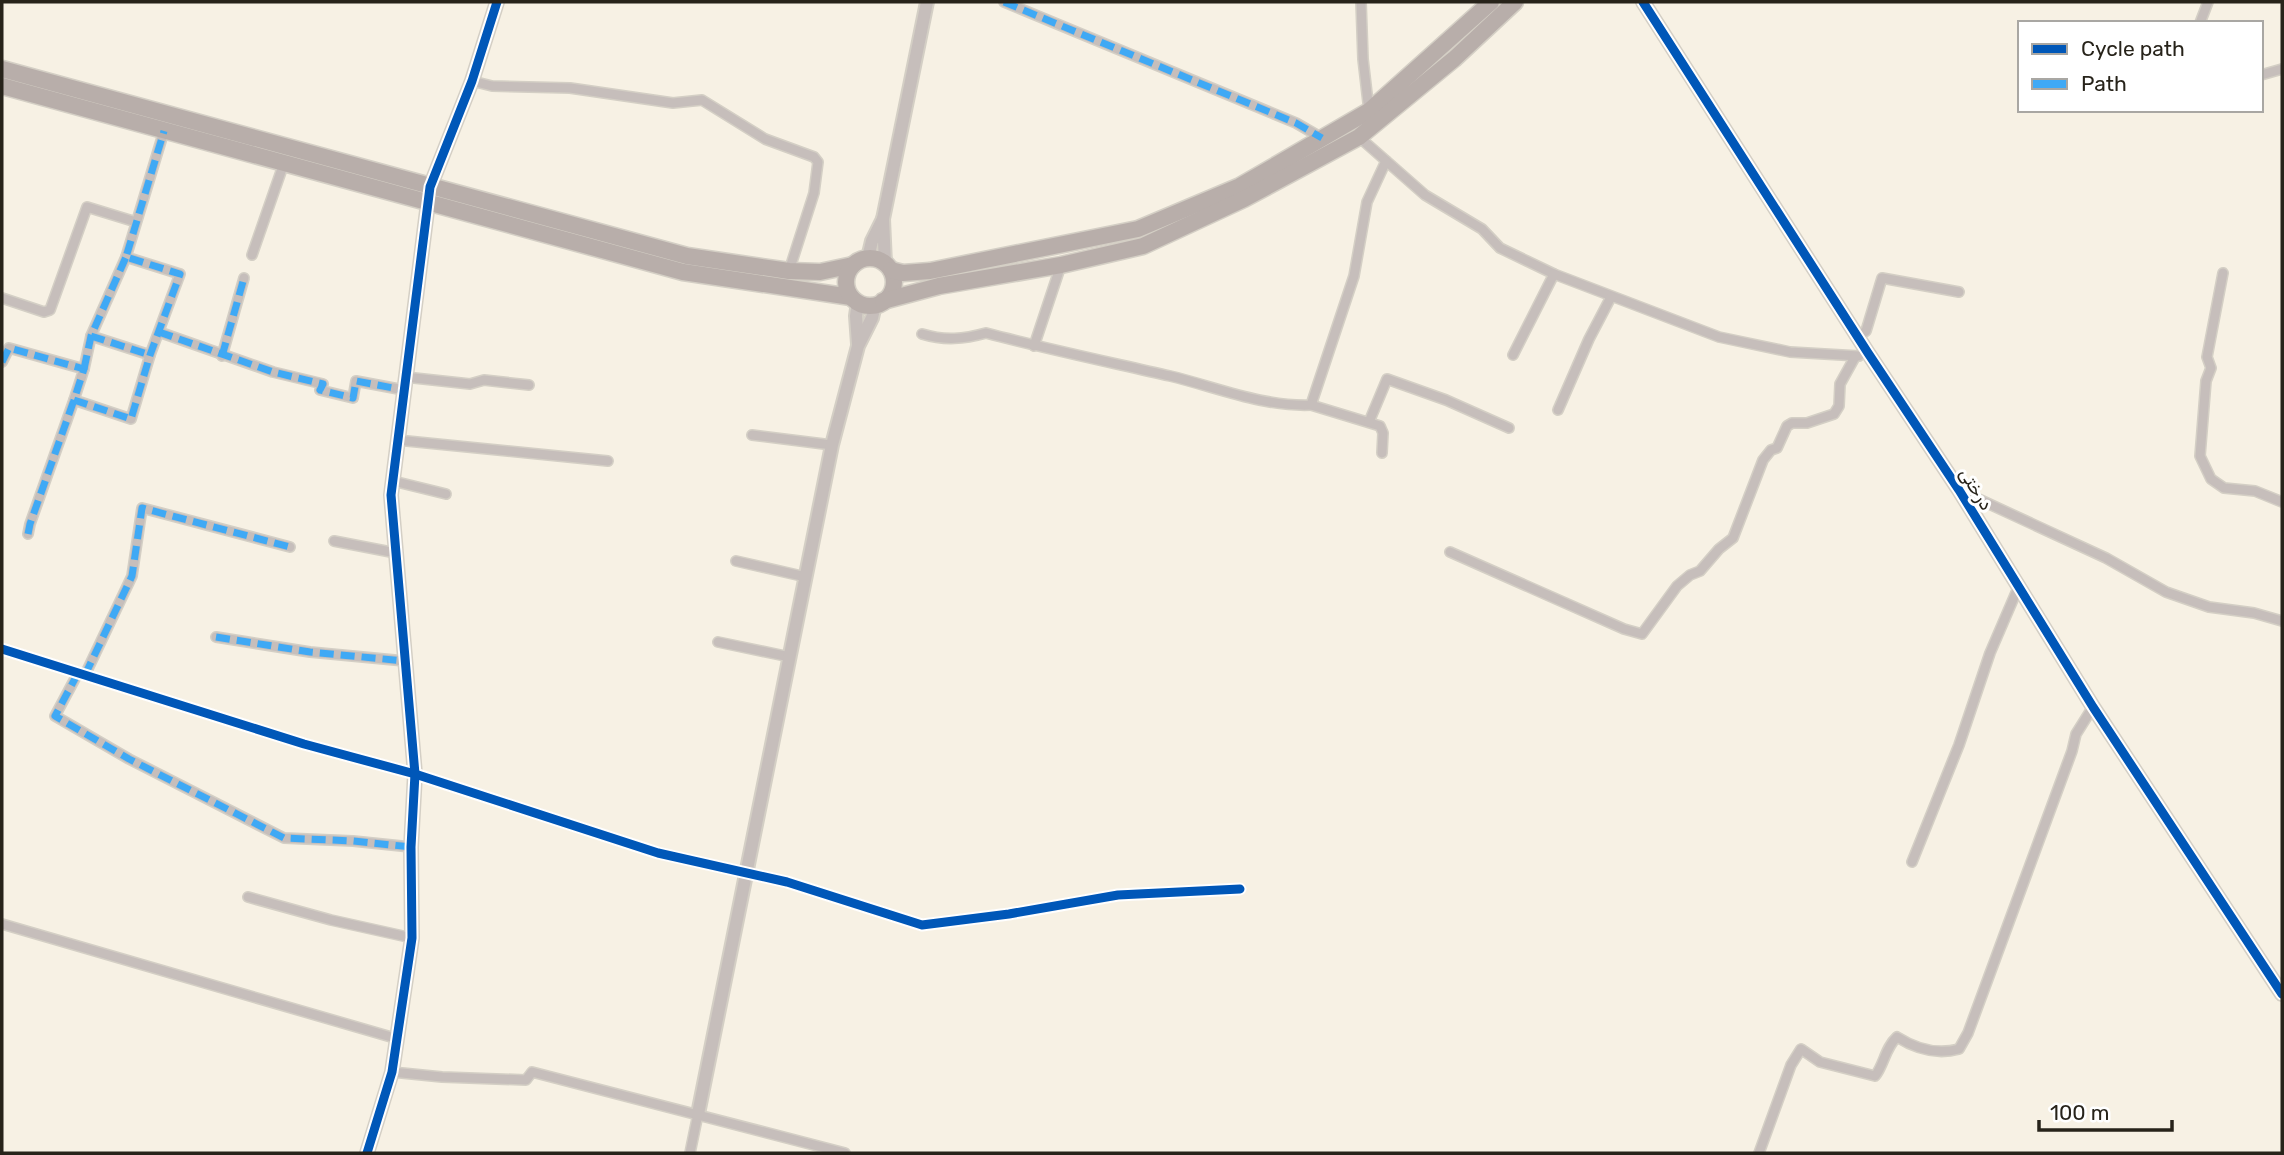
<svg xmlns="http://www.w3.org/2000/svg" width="2284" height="1155" font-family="Rubik,'Noto Sans Arabic',sans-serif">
	<rect width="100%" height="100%" fill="#f7f1e4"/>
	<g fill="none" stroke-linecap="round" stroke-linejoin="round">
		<g stroke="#d4cfc5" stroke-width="12">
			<g id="minor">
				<polyline points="1004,2 1296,123 1322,138"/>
				<polyline points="1361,2 1363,59 1369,111"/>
				<polyline points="2200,23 2208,2"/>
				<polyline points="2261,75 2282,69"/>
				<polyline points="472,81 492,86 570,88 673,103 702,100 765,139 814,157 818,162 814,193 789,271"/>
				<polyline points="1359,137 1425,195 1482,229 1500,248 1554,274 1719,337 1790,352 1859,356"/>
				<polyline points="252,255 284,163"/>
				<polyline points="2223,273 2207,357 2211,368 2206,381 2200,456 2211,479 2224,488 2255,491 2282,502"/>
				<polyline points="2,298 44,312 50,310 87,207 136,222"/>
				<polyline points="159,332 273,372 323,384 320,390 353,398 356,381 404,390"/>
				<path d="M 922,334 C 945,341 964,339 986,333 C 1047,349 1109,362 1170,376 C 1216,387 1263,407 1311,405 L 1354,276 L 1367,202 L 1386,161"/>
				<polyline points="91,336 150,355"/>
				<polyline points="1857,337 1866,331 1882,278 1959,292"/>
				<polyline points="1034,346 1061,265"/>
				<polyline points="1513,355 1554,274"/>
				<polyline points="222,356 244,278"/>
				<polyline points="2,362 9,348 84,369 74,400 131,419 150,355 180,274 126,257 164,131"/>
				<polyline points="84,369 91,336 126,257"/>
				<polyline points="405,377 470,384 484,380 529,385"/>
				<polyline points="1311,405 1380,426 1383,433 1382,453"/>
				<polyline points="1558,410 1589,339 1611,297"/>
				<polyline points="1369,422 1387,379 1446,400 1509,428"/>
				<polyline points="752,435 832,445"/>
				<polyline points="397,440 608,461"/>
				<polyline points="393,481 446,494"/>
				<polyline points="1959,490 2106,558 2166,592 2209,607 2254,613 2282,621"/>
				<polyline points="28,534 30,524 74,400"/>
				<polyline points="334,541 396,553"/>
				<polyline points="1450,552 1624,629 1642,634 1677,586 1690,575 1700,571 1719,549 1733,538 1763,460 1771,450 1777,448 1787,426 1792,423 1807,423 1834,414 1839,406 1840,384 1855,357"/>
				<polyline points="736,561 806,577"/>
				<polyline points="216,637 310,652 405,661"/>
				<polyline points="718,642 790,657"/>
				<polyline points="2,649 304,744 415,774 658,853 787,882 922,925 1009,914 1118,895 1240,889"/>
				<polyline points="78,673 55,716 129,759 284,838 353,841 411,847"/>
				<polyline points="85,675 132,576 142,508 290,547"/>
				<polyline points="1912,862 1959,745 1990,653 2018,588"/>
				<polyline points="248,897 331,920 412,938"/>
				<polyline points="2,924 398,1039"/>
				<polyline points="392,1072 442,1077 526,1080 532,1072 845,1153"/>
				<polyline points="690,1153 698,1114"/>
				<path d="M 1759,1153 L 1791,1065 L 1801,1049 L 1820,1062 L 1875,1076 C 1884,1065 1885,1048 1897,1037 C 1916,1049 1937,1055 1959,1049 L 1968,1033 L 2072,751 L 2076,734 L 2093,707"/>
			</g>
		</g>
		<g stroke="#d4cfc5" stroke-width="16">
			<g id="tertiary">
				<polyline points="1643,2 1868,353 1959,490 2093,707 2282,994"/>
				<polyline points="883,219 885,263"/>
				<polyline points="868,258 872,241 883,219 927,2"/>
				<polyline points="858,344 856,316 858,302"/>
				<polyline points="698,1114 832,445 858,346 872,318 875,305"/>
				<polyline points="367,1153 392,1072 412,938 411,847 415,774 391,495 430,187 472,81 497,2"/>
			</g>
		</g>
		<g stroke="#d4cfc5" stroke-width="19">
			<g id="trunk">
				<polyline points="2,69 687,256 789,271 820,272 853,265"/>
				<polyline points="2,86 683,272 851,297"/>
				<circle cx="870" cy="282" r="24"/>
				<polyline points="891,270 903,273 930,271 1138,229 1240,186 1369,111 1491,2"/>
				<polyline points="883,301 939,286 1061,265 1143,246 1244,199 1359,137 1454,59 1515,2"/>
			</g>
		</g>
		<use href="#minor" stroke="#c6bebb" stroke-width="9"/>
		<use href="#tertiary" stroke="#c6bebb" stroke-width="12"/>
		<use href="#trunk" stroke="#b8aeaa" stroke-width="16"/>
		<g stroke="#3fa9f5" stroke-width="7" stroke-dasharray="14 7" stroke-linecap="butt">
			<polyline points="1004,2 1296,123 1322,138"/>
			<polyline points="159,332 273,372 323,384 320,390 353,398 356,381 404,390"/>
			<polyline points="91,336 150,355"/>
			<polyline points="222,356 244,278"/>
			<polyline points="2,362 9,348 84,369 74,400 131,419 150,355 180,274 126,257 164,131"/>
			<polyline points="84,369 91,336 126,257"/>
			<polyline points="28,534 30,524 74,400"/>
			<polyline points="216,637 310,652 405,661"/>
			<polyline points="78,673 55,716 129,759 284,838 353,841 411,847"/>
			<polyline points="85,675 132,576 142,508 290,547"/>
		</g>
		<g stroke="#fff" stroke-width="13">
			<g id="cycleway">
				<polyline points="1643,2 1868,353 1959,490 2093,707 2282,994"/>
				<polyline points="2,649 304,744 415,774 658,853 787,882 922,925 1009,914 1118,895 1240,889"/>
				<polyline points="367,1153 392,1072 412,938 411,847 415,774 391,495 430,187 472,81 497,2"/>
			</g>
		</g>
		<use href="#cycleway" stroke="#0057b8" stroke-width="9"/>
	</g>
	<g text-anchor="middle" stroke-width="6" stroke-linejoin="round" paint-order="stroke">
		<g font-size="18" fill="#27231a" stroke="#fff">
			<text transform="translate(1976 489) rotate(58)" y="6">درختی</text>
		</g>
	</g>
	<rect width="2284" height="1155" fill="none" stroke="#27231a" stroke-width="7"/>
	<rect x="2018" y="21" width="245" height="91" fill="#ffffff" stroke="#a9a7a3" stroke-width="2"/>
	<rect x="2032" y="44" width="35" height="10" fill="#0057b8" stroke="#a9a7a3" stroke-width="2"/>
	<text x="2081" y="56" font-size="21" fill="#27231a">Cycle path</text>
	<rect x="2032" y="79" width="35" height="10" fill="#3fa9f5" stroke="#a9a7a3" stroke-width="2"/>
	<text x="2081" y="91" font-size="21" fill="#27231a">Path</text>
	<path d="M2039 1120v10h133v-10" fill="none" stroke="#27231a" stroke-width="3.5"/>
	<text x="2050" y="1120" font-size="21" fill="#27231a" stroke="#ffffff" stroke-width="5" paint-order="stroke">100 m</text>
</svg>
